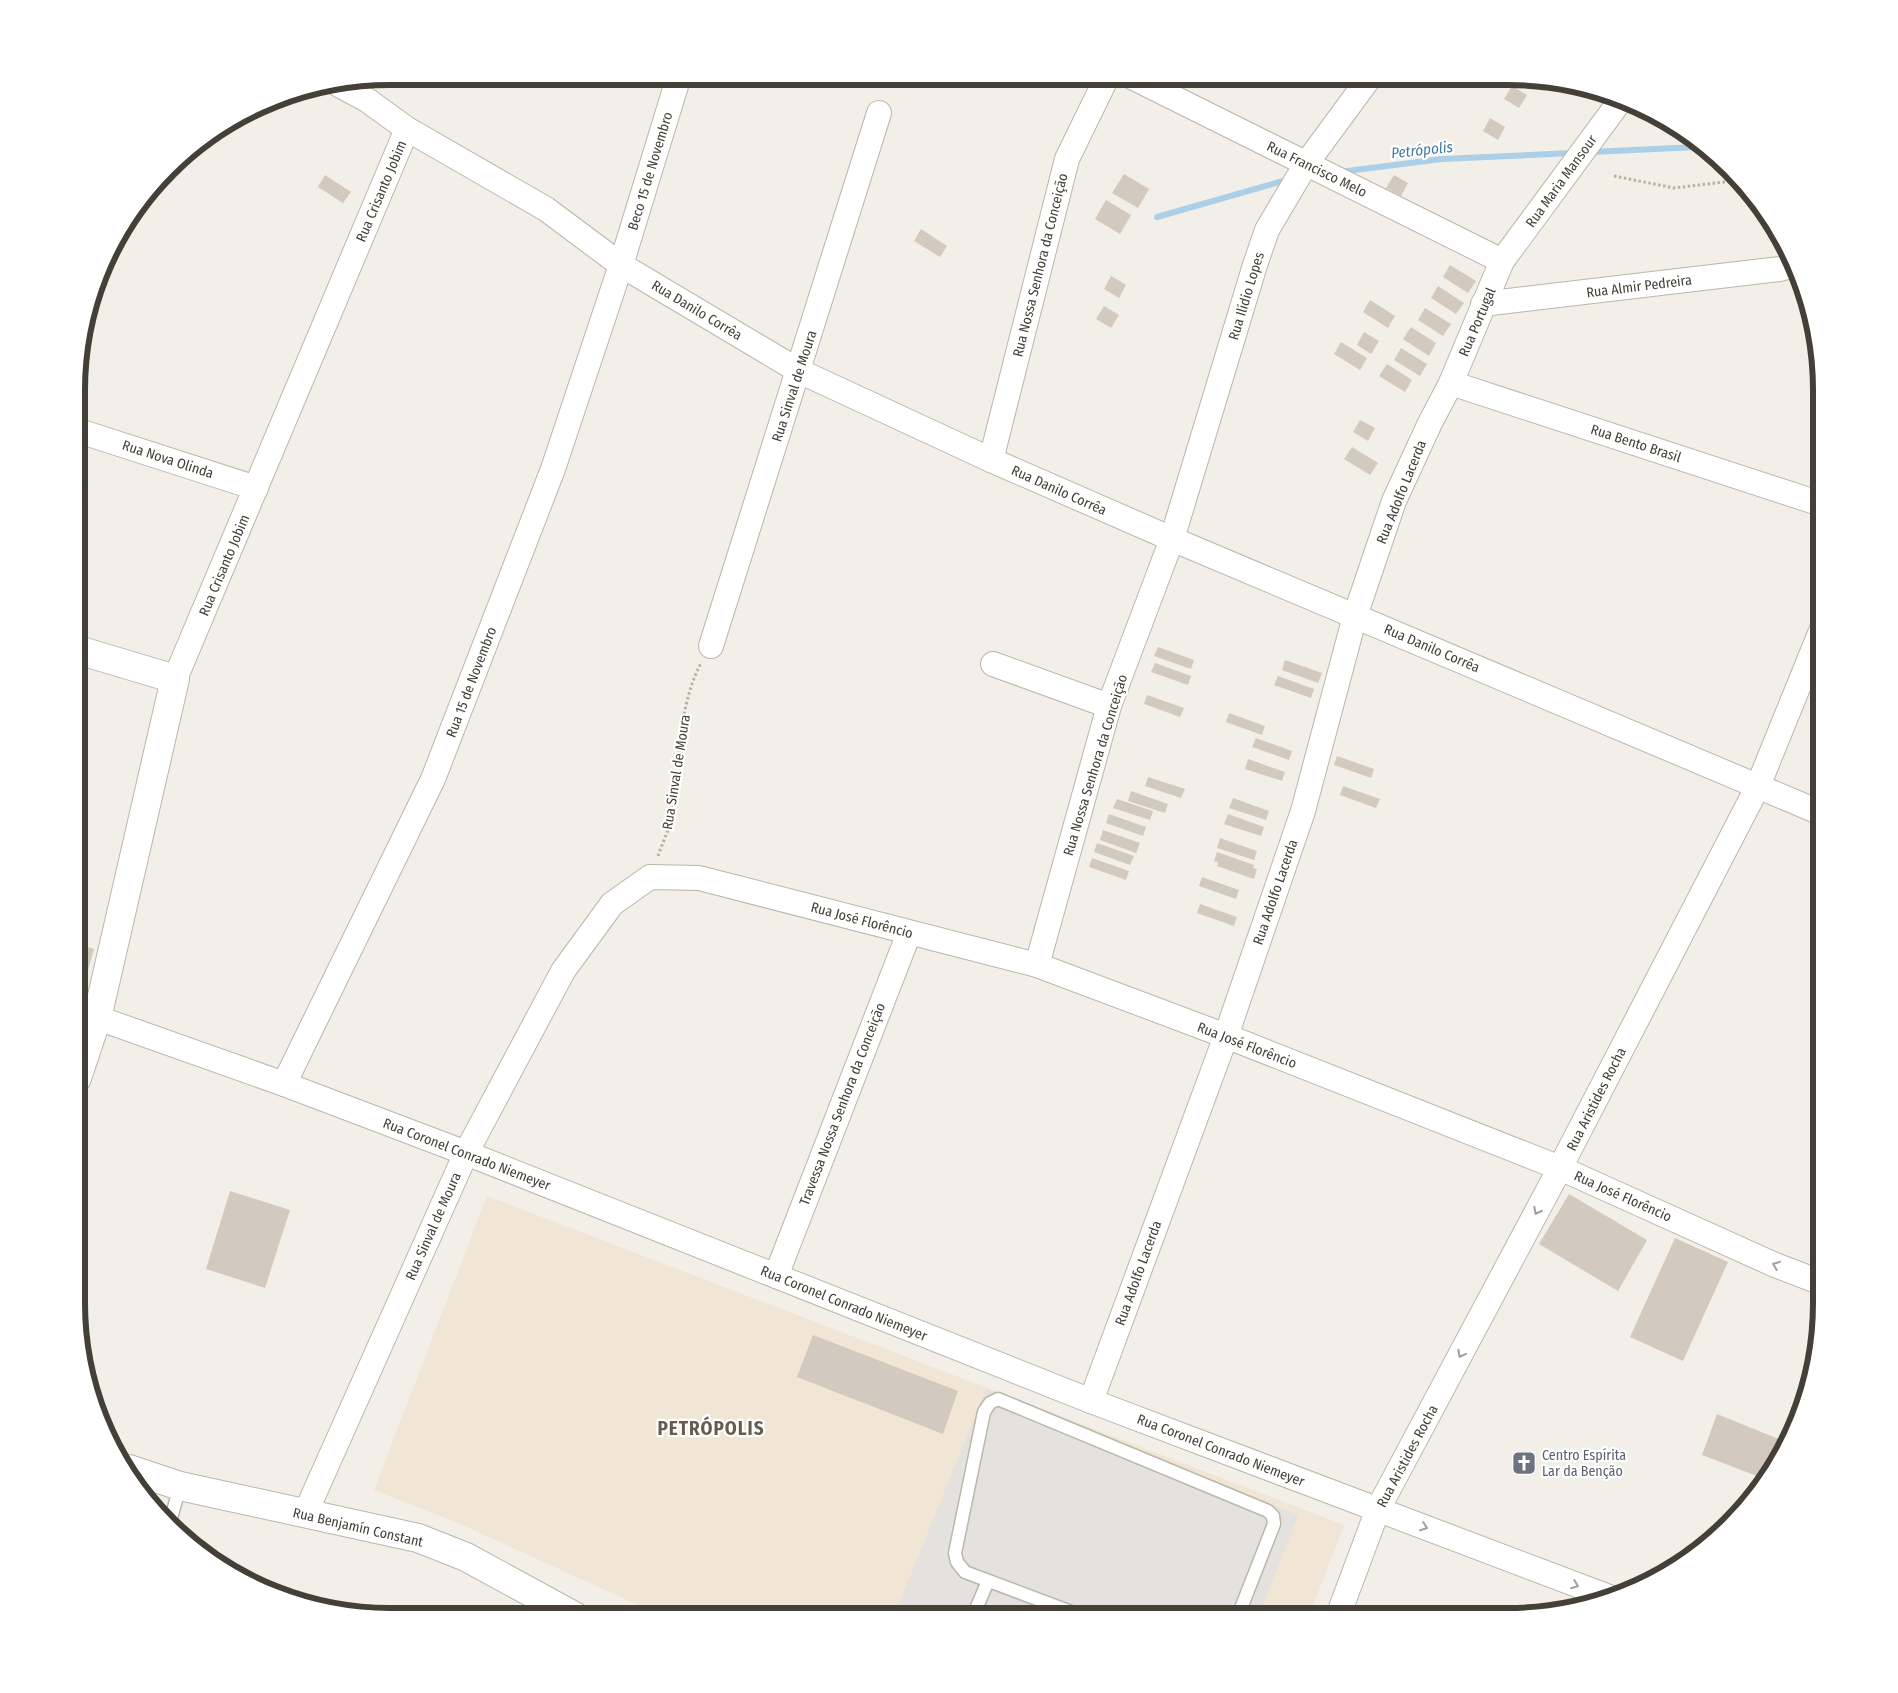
<svg xmlns="http://www.w3.org/2000/svg" width="1898" height="1693" font-family="'Fira Sans Condensed',sans-serif">
	<rect width="100%" height="100%" fill="#f2efe8"/>
	<polygon fill="#f1e5d5" points="487,1196 1344,1525 1309,1616 664,1617 456,1522 374,1490"/>
	<polygon fill="#e3e2df" points="986,1389 1298,1515 1259,1616 894,1616"/>
	<g fill="none" stroke-linecap="round" stroke-linejoin="round">
		<g stroke="#abcfe7" stroke-width="6">
			<polyline points="1591,152 1697,147"/>
			<polyline points="1339,172 1442,159 1573,153"/>
			<polyline points="1157,217 1290,179"/>
		</g>
	</g>
	<g fill="#d2cabf">
		<polygon points="1448,77 1468,77 1462,88 1447,79"/>
		<polygon points="1512,86 1527,95 1519,108 1504,99"/>
		<polygon points="1490,118 1505,127 1498,140 1483,131"/>
		<polygon points="1124,174 1149,189 1138,208 1112,193"/>
		<polygon points="325,175 351,192 343,203 318,187"/>
		<polygon points="1394,175 1408,183 1401,196 1386,188"/>
		<polygon points="1106,200 1131,215 1120,234 1095,219"/>
		<polygon points="921,229 947,246 940,257 914,241"/>
		<polygon points="1450,265 1476,281 1468,293 1443,277"/>
		<polygon points="1111,276 1126,285 1119,298 1104,289"/>
		<polygon points="1438,286 1464,303 1456,314 1431,298"/>
		<polygon points="1370,300 1395,316 1388,328 1363,312"/>
		<polygon points="1104,306 1119,315 1111,328 1096,319"/>
		<polygon points="1425,308 1451,324 1443,336 1418,320"/>
		<polygon points="1411,327 1436,343 1429,356 1403,339"/>
		<polygon points="1364,332 1379,341 1371,354 1357,345"/>
		<polygon points="1341,342 1367,358 1360,370 1334,354"/>
		<polygon points="1401,348 1427,364 1420,376 1394,360"/>
		<polygon points="1387,364 1412,380 1405,392 1379,376"/>
		<polygon points="1360,420 1375,428 1368,441 1353,432"/>
		<polygon points="1352,447 1378,463 1370,475 1344,459"/>
		<polygon points="1158,647 1194,660 1191,669 1154,656"/>
		<polygon points="1285,660 1322,673 1318,683 1282,670"/>
		<polygon points="1155,663 1191,676 1188,685 1151,672"/>
		<polygon points="1278,676 1314,689 1311,698 1274,685"/>
		<polygon points="1147,695 1184,708 1180,717 1144,704"/>
		<polygon points="1229,713 1265,726 1262,735 1226,722"/>
		<polygon points="1256,738 1292,751 1289,760 1252,747"/>
		<polygon points="1337,756 1374,769 1371,778 1334,765"/>
		<polygon points="1248,759 1285,772 1282,781 1245,769"/>
		<polygon points="1148,777 1185,789 1181,798 1145,786"/>
		<polygon points="1343,786 1380,799 1376,808 1340,795"/>
		<polygon points="1131,791 1168,804 1165,813 1128,801"/>
		<polygon points="1233,798 1269,811 1266,820 1229,808"/>
		<polygon points="1117,799 1153,811 1150,820 1113,808"/>
		<polygon points="1109,814 1146,827 1143,836 1106,823"/>
		<polygon points="1228,814 1264,827 1261,836 1224,824"/>
		<polygon points="1103,830 1140,843 1136,853 1100,840"/>
		<polygon points="1220,838 1257,851 1254,860 1217,848"/>
		<polygon points="1097,843 1134,856 1130,865 1094,852"/>
		<polygon points="1217,852 1254,865 1253,868 1257,869 1254,879 1217,866 1218,862 1214,861"/>
		<polygon points="1092,858 1129,871 1126,880 1089,867"/>
		<polygon points="1202,877 1239,890 1236,899 1199,886"/>
		<polygon points="1200,904 1237,917 1234,926 1197,913"/>
		<polygon points="78,944 94,949 81,995 78,994"/>
		<polygon points="230,1191 290,1210 265,1288 206,1269"/>
		<polygon points="1569,1194 1647,1240 1618,1291 1539,1244"/>
		<polygon points="1675,1238 1728,1262 1683,1361 1630,1337"/>
		<polygon points="813,1335 958,1391 943,1434 797,1377"/>
		<polygon points="1717,1414 1789,1443 1762,1478 1702,1455"/>
	</g>
	<g fill="none" stroke-linecap="round" stroke-linejoin="round">
		<g stroke="#bcb6ab" stroke-width="15">
			<g id="service">
				<polyline points="170,1522 180,1486"/>
				<polyline points="973,1616 988,1581"/>
				<polyline points="1082,1616 965,1572 957,1562 955,1553 984,1412 990,1403 998,1399 1268,1511 1273,1516 1274,1524 1238,1616"/>
			</g>
		</g>
		<g stroke="#bcb6ab" stroke-width="26">
			<g id="minor">
				<polyline points="1132,77 1502,261"/>
				<polyline points="339,85 367,100 407,129 546,209 621,265 799,371 991,460 1172,539 1821,813"/>
				<polyline points="1483,304 1780,269 1795,265"/>
				<polyline points="1451,383 1821,504"/>
				<polyline points="79,431 256,488"/>
				<polyline points="991,460 1067,159 1107,77"/>
				<polyline points="711,646 879,113"/>
				<polyline points="993,664 1109,706"/>
				<polyline points="175,679 407,129"/>
				<polyline points="1037,965 1109,706 1172,539 1255,265 1267,230 1306,164 1370,77"/>
				<polyline points="78,1011 284,1084 466,1153 1091,1401 1609,1597"/>
				<polyline points="284,1084 433,779 553,469 621,265 679,76"/>
				<polyline points="776,1276 909,933"/>
				<polyline points="1091,1401 1226,1036 1303,811 1355,616 1394,501 1430,423 1451,383 1502,261 1620,101"/>
				<polyline points="305,1514 466,1153 563,971 612,904 650,877 699,878 1037,965 1226,1036 1560,1168 1775,1265 1822,1283"/>
				<polyline points="1338,1616 1378,1509 1560,1168 1758,786 1821,631"/>
			</g>
		</g>
		<g stroke="#bcb6ab" stroke-width="30">
			<g id="tertiary">
				<polyline points="77,1078 97,1018 175,679 78,650"/>
				<polyline points="129,1469 180,1486 418,1538 466,1557 576,1617"/>
			</g>
		</g>
		<g stroke="#bcb19e" stroke-width="3" stroke-dasharray="2.5 2.5" stroke-linecap="butt">
			<polyline points="1614,176 1674,188 1741,180"/>
			<path d="M 658,856 C 662,844 668,832 671,820 C 681,768 676,711 701,663"/>
		</g>
		<use href="#service" stroke="#fff" stroke-width="12"/>
		<use href="#minor" stroke="#fff" stroke-width="24"/>
		<use href="#tertiary" stroke="#fff" stroke-width="28"/>
	</g>
	<defs><path id="oneway-chevron" d="M-2-3.5L2.5 0L-2 3.5" fill="none" stroke-width="1.6" stroke-linecap="round" stroke-linejoin="round" transform="scale(1.25)"/></defs>
	<g stroke="#a29f9b">
		<use href="#oneway-chevron" transform="translate(1537 1211) rotate(118)"/>
		<use href="#oneway-chevron" transform="translate(1776 1265) rotate(-158)"/>
		<use href="#oneway-chevron" transform="translate(1461 1354) rotate(118)"/>
		<use href="#oneway-chevron" transform="translate(1424 1527) rotate(21)"/>
		<use href="#oneway-chevron" transform="translate(1575 1585) rotate(21)"/>
	</g>
	<defs>
		<g id="church-square" transform="scale(1.25)"><rect x="-9" y="-9" width="18" height="18" rx="4" fill="#6b7280" stroke="#fff"/><path d="M-1.2-6h2.4v3.5h3.3v2.4h-3.3V6h-2.4V-.1h-3.3v-2.4h3.3Z" fill="#fff"/></g>
	</defs>
	<g fill-rule="evenodd">
		<use href="#church-square" x="1524" y="1463"/>
	</g>
	<g text-anchor="middle" stroke-width="4.5" stroke-linejoin="round" paint-order="stroke">
		<g font-size="14" fill="#443f37" stroke="#fff">
			<text transform="translate(1317 169) rotate(26)" y="5">Rua Francisco Melo</text>
			<text transform="translate(650 171) rotate(-73)" y="5">Beco 15 de Novembro</text>
			<text transform="translate(1561 181) rotate(-54)" y="5">Rua Maria Mansour</text>
			<text transform="translate(381 191) rotate(-67)" y="5">Rua Crisanto Jobim</text>
			<text transform="translate(1040 265) rotate(-76)" y="5">Rua Nossa Senhora da Conceição</text>
			<text transform="translate(1639 286) rotate(-7)" y="5">Rua Almir Pedreira</text>
			<text transform="translate(1246 296) rotate(-73)" y="5">Rua Ilídio Lopes</text>
			<text transform="translate(697 310) rotate(31)" y="5">Rua Danilo Corrêa</text>
			<text transform="translate(1477 322) rotate(-67)" y="5">Rua Portugal</text>
			<text transform="translate(794 386) rotate(-72)" y="5">Rua Sinval de Moura</text>
			<text transform="translate(1636 443) rotate(18)" y="5">Rua Bento Brasil</text>
			<text transform="translate(168 459) rotate(18)" y="5">Rua Nova Olinda</text>
			<text transform="translate(1059 490) rotate(24)" y="5">Rua Danilo Corrêa</text>
			<text transform="translate(1401 492) rotate(-68)" y="5">Rua Adolfo Lacerda</text>
			<text transform="translate(224 565) rotate(-67)" y="5">Rua Crisanto Jobim</text>
			<text transform="translate(1432 648) rotate(23)" y="5">Rua Danilo Corrêa</text>
			<text transform="translate(471 682) rotate(-69)" y="5">Rua 15 de Novembro</text>
			<text transform="translate(1095 765) rotate(-73)" y="5">Rua Nossa Senhora da Conceição</text>
			<text transform="translate(676 772) rotate(-81)" y="5">Rua Sinval de Moura</text>
			<text transform="translate(1275 892) rotate(-71)" y="5">Rua Adolfo Lacerda</text>
			<text transform="translate(862 920) rotate(15)" y="5">Rua José Florêncio</text>
			<text transform="translate(1247 1045) rotate(21)" y="5">Rua José Florêncio</text>
			<text transform="translate(1596 1099) rotate(-63)" y="5">Rua Aristides Rocha</text>
			<text transform="translate(842 1104) rotate(-69)" y="5">Travessa Nossa Senhora da Conceição</text>
			<text transform="translate(467 1154) rotate(21)" y="5">Rua Coronel Conrado Niemeyer</text>
			<text transform="translate(1623 1196) rotate(24)" y="5">Rua José Florêncio</text>
			<text transform="translate(433 1226) rotate(-66)" y="5">Rua Sinval de Moura</text>
			<text transform="translate(1138 1273) rotate(-70)" y="5">Rua Adolfo Lacerda</text>
			<text transform="translate(844 1303) rotate(22)" y="5">Rua Coronel Conrado Niemeyer</text>
			<text transform="translate(1221 1450) rotate(21)" y="5">Rua Coronel Conrado Niemeyer</text>
			<text transform="translate(1407 1456) rotate(-62)" y="5">Rua Aristides Rocha</text>
			<text transform="translate(358 1527) rotate(13)" y="5">Rua Benjamín Constant</text>
		</g>
		<g font-size="14" fill="#5b616d" stroke="#fff" text-anchor="start">
			<text x="1542" y="1460">Centro Espírita<tspan x="1542" dy="16">Lar da Benção</tspan></text>
		</g>
		<g font-size="15" font-style="italic" fill="#3e78a3" stroke="#fff">
			<text transform="translate(1422 150) rotate(-6)" y="5">Petrópolis</text>
		</g>
		<g font-size="19" font-weight="bold" letter-spacing="1" fill="#665d50" stroke="#fff">
			<text x="711" y="1435">PETRÓPOLIS</text>
		</g>
	</g>
	<path d="M0 0H1898V1693H0ZM390 85H1508A305 305 0 0 1 1813 390V1303A305 305 0 0 1 1508 1608H390A305 305 0 0 1 85 1303V390A305 305 0 0 1 390 85Z" fill="#fff" fill-rule="evenodd"/>
	<path fill="none" stroke="#443f37" stroke-width="6" d="M390 85H1508A305 305 0 0 1 1813 390V1303A305 305 0 0 1 1508 1608H390A305 305 0 0 1 85 1303V390A305 305 0 0 1 390 85Z"/>
</svg>
